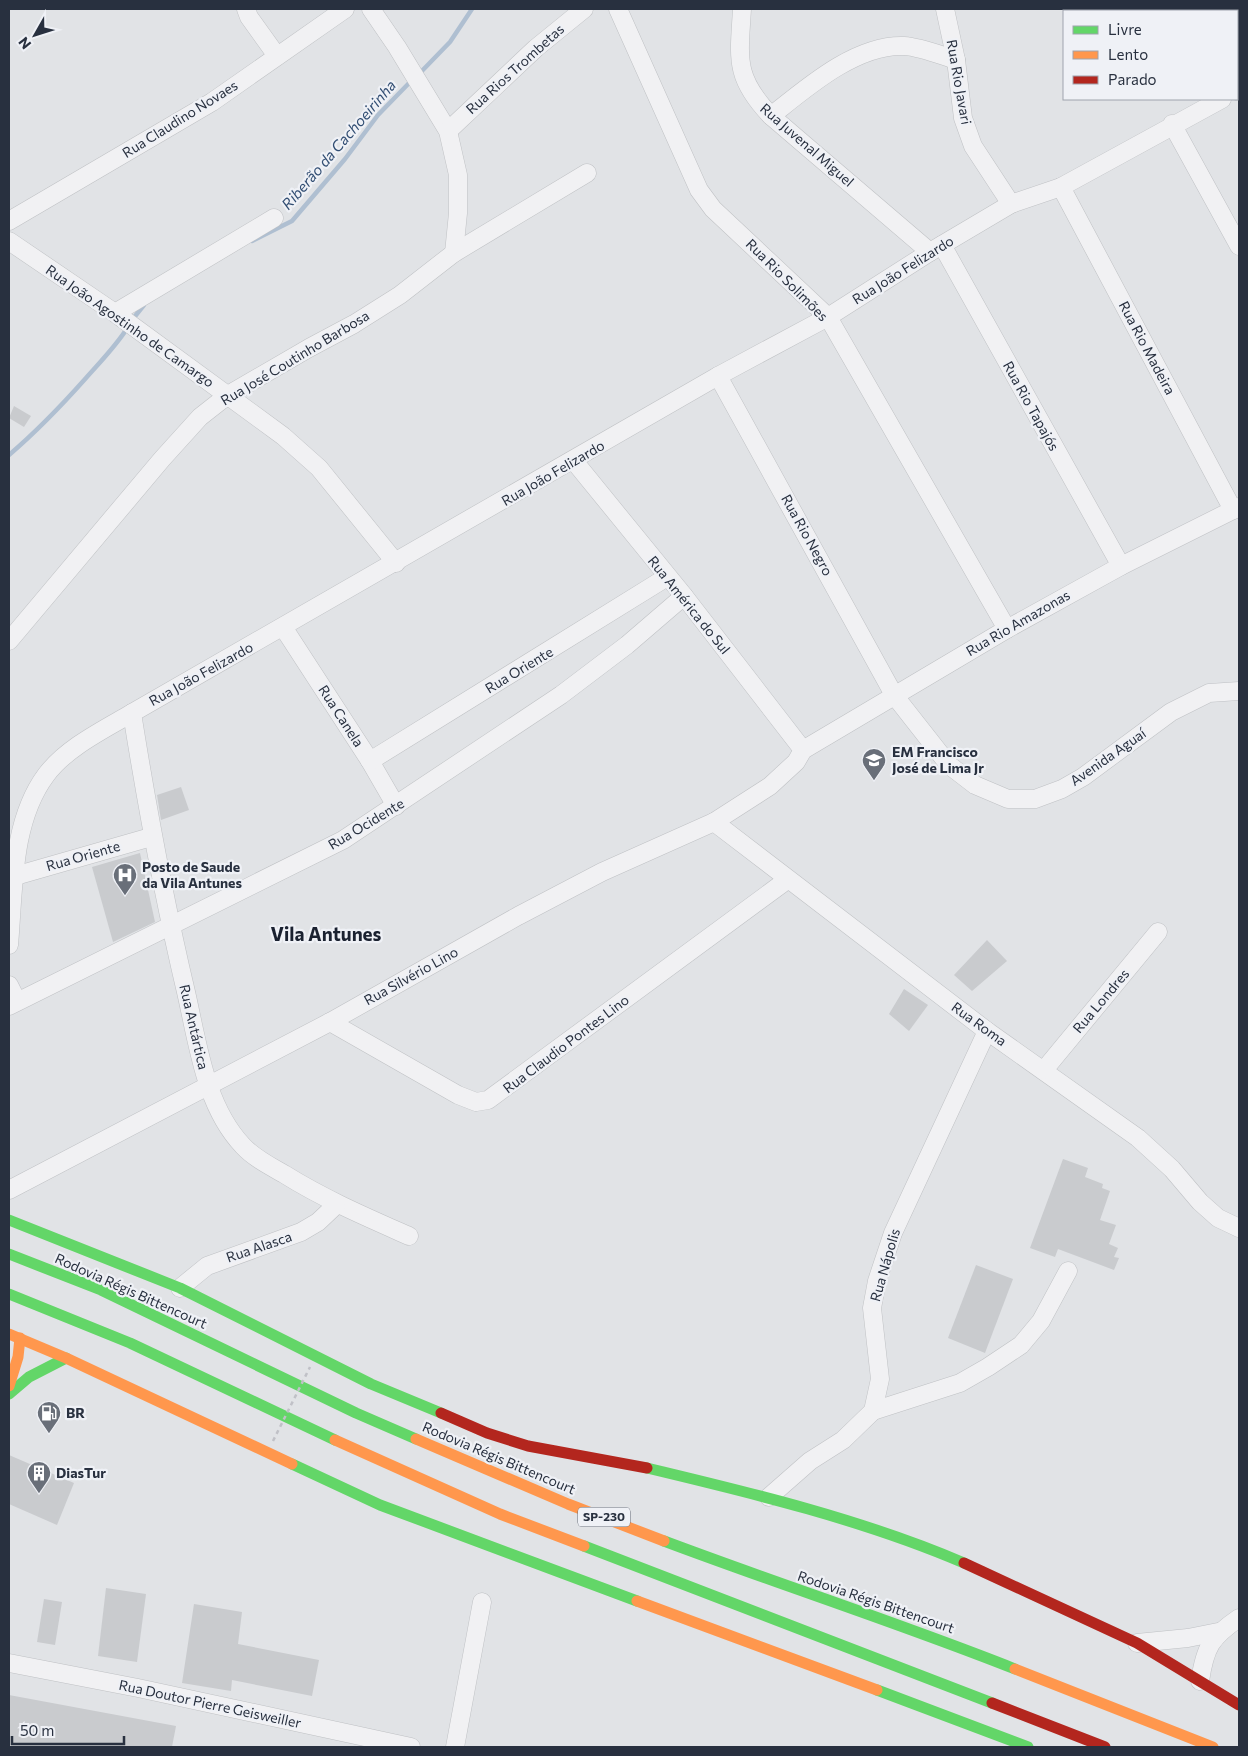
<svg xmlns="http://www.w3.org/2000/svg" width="1248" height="1756" font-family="Commissioner,sans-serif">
	<rect width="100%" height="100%" fill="#e1e3e6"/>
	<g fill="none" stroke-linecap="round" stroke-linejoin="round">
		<g stroke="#afbfd1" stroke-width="4.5">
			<polyline points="418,75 450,42 472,9"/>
			<polyline points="252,241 292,221 345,159 378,115 412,80"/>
			<polyline points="132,320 144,305"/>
			<path d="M 9,455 C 37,431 62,405 86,378 C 101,361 116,346 128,327"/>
		</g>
	</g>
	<g fill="#c9cbce">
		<polygon points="14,406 31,416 24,427 9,418"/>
		<polygon points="181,787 189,810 161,820 157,795"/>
		<polygon points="140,853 155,922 113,942 92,867"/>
		<polygon points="987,940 1007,961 972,991 954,975"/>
		<polygon points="904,989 928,1005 909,1031 889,1014"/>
		<polygon points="1063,1159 1088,1168 1085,1177 1103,1184 1102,1188 1110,1191 1100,1220 1116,1225 1109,1244 1118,1248 1114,1257 1119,1258 1114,1270 1058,1249 1055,1257 1030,1248"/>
		<polygon points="976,1265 1013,1279 985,1353 948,1338"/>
		<polygon points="9,1455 74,1483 57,1525 9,1504"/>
		<polygon points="106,1588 146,1594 137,1662 98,1656"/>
		<polygon points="44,1599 62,1602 55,1645 37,1642"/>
		<polygon points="194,1604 242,1612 238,1644 319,1660 312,1696 232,1680 231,1691 182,1683"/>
		<polygon points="9,1695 176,1726 172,1747 9,1747"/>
	</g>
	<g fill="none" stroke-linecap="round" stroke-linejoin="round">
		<g stroke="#bfc1c4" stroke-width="19">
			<g id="street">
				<polyline points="246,9 249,17 277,56"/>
				<polyline points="371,9 397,47 448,131 458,175 458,213 454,253"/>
				<polyline points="618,9 699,190 713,209 828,317 1007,629"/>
				<path d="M 742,9 C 739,59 734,77 771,116 L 930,252"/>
				<polyline points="945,9 956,60 963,118 973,146 1011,204"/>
				<polyline points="1194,9 1197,11"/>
				<polyline points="1237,54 1239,56"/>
				<polyline points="1237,91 1239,90"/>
				<path d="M 771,116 C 806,88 856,44 904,46 C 921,47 940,55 956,60"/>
				<polyline points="1172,124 1239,246"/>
				<polyline points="448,131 536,48 584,9"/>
				<polyline points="1061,187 1233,510"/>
				<polyline points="9,221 212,102 345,9"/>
				<polyline points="9,241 115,313 283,436 319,468 396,563"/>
				<polyline points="942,245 1121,566"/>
				<polyline points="115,313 274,218"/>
				<polyline points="718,376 894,695 949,765 975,785 1008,799 1035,799 1062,789 1083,777 1171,712 1209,693 1239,691"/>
				<polyline points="574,461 684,596 803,750"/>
				<polyline points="283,627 370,761 396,806"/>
				<polyline points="9,641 162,459 200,417 228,395 309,348 354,324 400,295 454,253 587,173"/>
				<path d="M 132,713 C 147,807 164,899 186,992 C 198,1044 205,1106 243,1146 C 254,1158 270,1166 284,1174 C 324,1199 366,1217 409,1236"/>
				<polyline points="370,761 667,577"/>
				<polyline points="714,822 987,1031 1138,1138 1172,1169 1200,1202 1218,1218 1239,1228"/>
				<polyline points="15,876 151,837"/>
				<path d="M 9,945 C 14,890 11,822 46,775 C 66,748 103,730 132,713 L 718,376 L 828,317 L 930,252 L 1011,204 L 1061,187 L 1222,99"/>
				<polyline points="9,985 17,1001"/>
				<polyline points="9,1006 343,840 561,695 627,645 684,596"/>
				<polyline points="330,1022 458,1095 476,1102 488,1100 787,880"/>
				<polyline points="1044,1070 1158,932"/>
				<polyline points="9,1190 330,1022 518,916 602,872 714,822 770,786 796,762 803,750 1007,629 1121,566 1239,507"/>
				<polyline points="180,1288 207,1266 301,1232 318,1222 336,1205"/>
				<polyline points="873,1411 960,1383 988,1367 1021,1345 1041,1321 1068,1271"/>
				<polyline points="769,1497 810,1461 843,1440 873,1411 880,1379 872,1308 877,1281 893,1233 987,1031"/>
				<polyline points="1137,1643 1188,1638 1218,1632"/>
				<polyline points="9,1663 138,1688 411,1747"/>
				<path d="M 1200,1681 C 1205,1647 1211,1637 1239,1618"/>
				<polyline points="455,1747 482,1602"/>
			</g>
		</g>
		<use href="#street" stroke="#f1f1f3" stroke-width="18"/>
		<g stroke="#63d668" stroke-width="11">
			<polyline points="9,1220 180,1288 371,1384 441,1413"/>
			<polyline points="9,1254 101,1290 356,1413 416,1439"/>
			<polyline points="9,1294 130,1343 335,1440"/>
			<polyline points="9,1394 29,1377 66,1358"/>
			<polyline points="292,1464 380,1505 637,1601"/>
			<path d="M 647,1468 C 752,1493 864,1520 964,1563"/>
			<path d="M 664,1541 C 781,1585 899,1623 1015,1669"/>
			<polyline points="584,1546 992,1703"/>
			<polyline points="877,1690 1028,1747"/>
		</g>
		<g stroke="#ff974d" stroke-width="11">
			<polyline points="9,1334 66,1358 292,1464"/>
			<polyline points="9,1386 18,1357 20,1338"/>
			<polyline points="416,1439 568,1504 664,1541"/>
			<polyline points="335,1440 500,1514 584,1546"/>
			<polyline points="637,1601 877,1690"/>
			<polyline points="1015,1669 1213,1747"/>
		</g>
		<g stroke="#b3261e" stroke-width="11">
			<polyline points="441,1413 487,1433 528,1446 647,1468"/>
			<polyline points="964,1563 1137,1643 1239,1705"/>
			<polyline points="992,1703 1105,1747"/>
		</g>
		<polyline stroke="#c0c1c7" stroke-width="2.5" stroke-dasharray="4 4" stroke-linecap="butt" points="273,1441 310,1367"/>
	</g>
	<defs>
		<g id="school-pin" transform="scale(1.25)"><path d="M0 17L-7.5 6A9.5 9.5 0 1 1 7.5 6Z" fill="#696f79" stroke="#eff1f6"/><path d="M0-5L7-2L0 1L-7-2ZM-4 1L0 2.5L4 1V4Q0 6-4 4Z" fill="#fff"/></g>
		<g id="hospital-pin" transform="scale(1.25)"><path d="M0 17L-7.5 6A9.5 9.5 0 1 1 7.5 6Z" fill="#696f79" stroke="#eff1f6"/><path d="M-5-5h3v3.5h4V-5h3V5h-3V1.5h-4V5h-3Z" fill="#fff"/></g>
		<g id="fuel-pin" transform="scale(1.25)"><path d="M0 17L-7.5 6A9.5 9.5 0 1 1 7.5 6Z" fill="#696f79" stroke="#eff1f6"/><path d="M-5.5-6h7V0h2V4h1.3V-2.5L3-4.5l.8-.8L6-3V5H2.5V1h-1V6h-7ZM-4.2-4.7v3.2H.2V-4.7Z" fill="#fff"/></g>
		<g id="building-pin" transform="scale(1.25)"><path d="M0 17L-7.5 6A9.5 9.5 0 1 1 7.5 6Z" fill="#696f79" stroke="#eff1f6"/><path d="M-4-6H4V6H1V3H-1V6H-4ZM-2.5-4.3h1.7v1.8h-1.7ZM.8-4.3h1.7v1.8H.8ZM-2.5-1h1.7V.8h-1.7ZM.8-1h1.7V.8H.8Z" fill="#fff"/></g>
	</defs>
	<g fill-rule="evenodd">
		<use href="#school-pin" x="874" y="760"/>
		<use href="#hospital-pin" x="125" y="875"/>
		<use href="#fuel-pin" x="49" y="1413"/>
		<use href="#building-pin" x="39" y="1473"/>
	</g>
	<g text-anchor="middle" stroke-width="4.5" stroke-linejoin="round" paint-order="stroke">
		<rect fill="#eff1f6" stroke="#646a76" stroke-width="1" x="578" y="1507.5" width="52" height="19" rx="4"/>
		<g font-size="12" font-weight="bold" fill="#28303f">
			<text x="604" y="1521">SP-230</text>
		</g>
		<g font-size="14" fill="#28303f" stroke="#eff1f6">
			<text transform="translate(515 69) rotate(-42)" y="5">Rua Rios Trombetas</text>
			<text transform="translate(959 82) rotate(80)" y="5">Rua Rio Javari</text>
			<text transform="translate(180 119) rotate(-32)" y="5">Rua Claudino Novaes</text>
			<text transform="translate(807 145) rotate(41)" y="5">Rua Juvenal Miguel</text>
			<text transform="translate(903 270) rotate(-32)" y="5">Rua João Felizardo</text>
			<text transform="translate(787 280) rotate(45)" y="5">Rua Rio Solimões</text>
			<text transform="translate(130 326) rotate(35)" y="5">Rua João Agostinho de Camargo</text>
			<text transform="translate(1147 348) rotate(62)" y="5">Rua Rio Madeira</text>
			<text transform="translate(295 358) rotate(-31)" y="5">Rua José Coutinho Barbosa</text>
			<text transform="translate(1031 406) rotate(61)" y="5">Rua Rio Tapajós</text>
			<text transform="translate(553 473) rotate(-30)" y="5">Rua João Felizardo</text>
			<text transform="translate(807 535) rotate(61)" y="5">Rua Rio Negro</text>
			<text transform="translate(689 605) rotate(51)" y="5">Rua América do Sul</text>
			<text transform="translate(1018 623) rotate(-30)" y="5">Rua Rio Amazonas</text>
			<text transform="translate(519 670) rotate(-31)" y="5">Rua Oriente</text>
			<text transform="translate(201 674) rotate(-29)" y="5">Rua João Felizardo</text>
			<text transform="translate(341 716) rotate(57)" y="5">Rua Canela</text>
			<text transform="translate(1108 757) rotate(-35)" y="5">Avenida Aguaí</text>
			<text transform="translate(366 824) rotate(-31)" y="5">Rua Ocidente</text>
			<text transform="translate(83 856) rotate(-16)" y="5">Rua Oriente</text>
			<text transform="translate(411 976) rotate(-29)" y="5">Rua Silvério Lino</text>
			<text transform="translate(1101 1001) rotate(-50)" y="5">Rua Londres</text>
			<text transform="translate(979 1024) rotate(36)" y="5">Rua Roma</text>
			<text transform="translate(194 1027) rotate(77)" y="5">Rua Antártica</text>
			<text transform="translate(566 1044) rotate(-37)" y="5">Rua Claudio Pontes Lino</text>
			<text transform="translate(259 1247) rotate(-19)" y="5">Rua Alasca</text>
			<text transform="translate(885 1265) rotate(-74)" y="5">Rua Nápolis</text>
			<text transform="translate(131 1291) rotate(24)" y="5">Rodovia Régis Bittencourt</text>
			<text transform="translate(499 1458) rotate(23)" y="5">Rodovia Régis Bittencourt</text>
			<text transform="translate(876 1602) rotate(19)" y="5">Rodovia Régis Bittencourt</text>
			<text transform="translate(210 1704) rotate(12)" y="5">Rua Doutor Pierre Geisweiller</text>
		</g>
		<g font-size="14" font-weight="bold" fill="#28303f" stroke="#eff1f6" text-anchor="start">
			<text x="892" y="757">EM Francisco<tspan x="892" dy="16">José de Lima Jr</tspan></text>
			<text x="142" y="872">Posto de Saude<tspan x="142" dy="16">da Vila Antunes</tspan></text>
			<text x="66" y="1418">BR</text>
			<text x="56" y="1478">DiasTur</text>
		</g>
		<g font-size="15" font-style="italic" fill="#324e73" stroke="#eff1f6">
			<text transform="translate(339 145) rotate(-49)" y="5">Riberão da Cachoeirinha</text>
		</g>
		<g font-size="19" font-weight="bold" fill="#1a2130" stroke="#eff1f6">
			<text x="326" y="941">Vila Antunes</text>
		</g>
	</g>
	<rect width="1248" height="1756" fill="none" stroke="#28303f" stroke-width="20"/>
	<rect x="1063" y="10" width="175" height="90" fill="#eff1f6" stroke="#9fa4ad"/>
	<rect x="1073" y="26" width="25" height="8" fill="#63d668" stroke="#9fa4ad"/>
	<text x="1108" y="35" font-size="15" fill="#28303f">Livre</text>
	<rect x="1073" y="51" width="25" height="8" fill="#ff974d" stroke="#9fa4ad"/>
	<text x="1108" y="60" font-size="15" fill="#28303f">Lento</text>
	<rect x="1073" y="76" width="25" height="8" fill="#b3261e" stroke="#9fa4ad"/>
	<text x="1108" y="85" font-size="15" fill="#28303f">Parado</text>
	<g transform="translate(35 35) rotate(231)" stroke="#eff1f6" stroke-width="4" paint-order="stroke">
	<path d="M0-4L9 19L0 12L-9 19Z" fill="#28303f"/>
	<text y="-8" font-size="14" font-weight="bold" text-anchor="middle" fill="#28303f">N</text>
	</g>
	<path d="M12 1736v8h112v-8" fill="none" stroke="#28303f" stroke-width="2.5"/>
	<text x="20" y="1736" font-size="15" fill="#28303f" stroke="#eff1f6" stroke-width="4" paint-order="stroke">50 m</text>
</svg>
